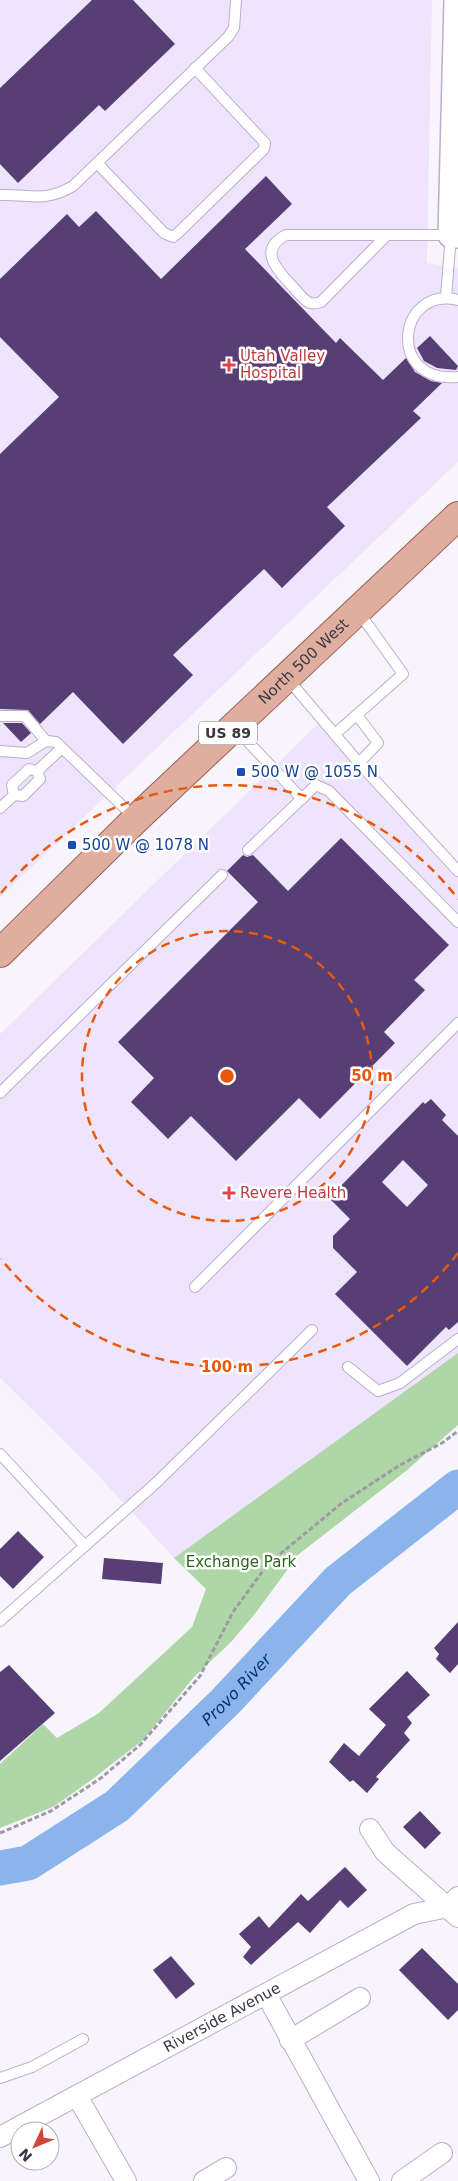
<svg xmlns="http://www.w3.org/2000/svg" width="458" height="2181" font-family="'DejaVu Sans',sans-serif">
	<rect width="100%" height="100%" fill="#f7f5fb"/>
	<g fill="#eee5fc">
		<polygon points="0,0 432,0 427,263 458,268 458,462 0,897"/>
		<polygon points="323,719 458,862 458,1353 174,1558 95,1472 0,1378 0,1034"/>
	</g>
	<polygon fill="#aed6a7" points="458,1353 458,1425 406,1471 299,1554 254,1615 231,1642 194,1677 143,1740 90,1781 53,1807 0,1828 0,1764 43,1724 57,1738 99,1713 192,1627 206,1589 174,1558"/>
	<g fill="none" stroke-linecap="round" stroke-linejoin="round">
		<path stroke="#8bb3ec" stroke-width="35" id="s1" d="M 0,1868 L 28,1863 L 117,1806 L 225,1702 L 338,1581 L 458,1487"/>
	</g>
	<g fill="#573e75" fill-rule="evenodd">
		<polygon points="92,0 133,0 175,44 105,111 99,105 18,183 0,164 0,88"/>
		<polygon points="266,176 292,204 245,249 336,343 340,338 383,380 406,358 415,372 431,381 442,383 413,411 421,418 327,507 345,526 282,588 264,569 173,655 193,675 123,744 73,692 40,724 28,710 0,709 0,454 59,397 0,337 0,279 67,214 79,227 96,211 161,279"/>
		<polygon points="430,336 458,366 456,370 437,368 424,361 417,348"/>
		<polygon points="3,723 22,723 31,733 21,742"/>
		<polygon points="341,838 449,945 414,980 425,990 384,1032 395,1043 320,1119 299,1098 236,1161 191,1116 168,1139 131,1102 154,1078 118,1042 258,902 227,871 243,855 247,857 253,855 288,891"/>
		<path d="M 431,1099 L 446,1115 L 442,1120 L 458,1136 L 458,1322 L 449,1330 L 446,1327 L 407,1366 L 335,1294 L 357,1272 L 333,1248 L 333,1236 L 350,1219 L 329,1198 L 423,1102 L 425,1104 ZM 403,1160 L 428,1185 L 407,1207 L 382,1182 Z"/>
		<polygon points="18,1531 44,1557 13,1589 0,1576 0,1549"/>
		<polygon points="104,1558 163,1563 161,1584 102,1579"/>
		<polygon points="458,1622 458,1664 450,1673 436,1659 439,1654 434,1648"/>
		<polygon points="9,1665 55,1713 0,1761 0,1672"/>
		<polygon points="407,1671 430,1695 407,1717 412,1723 404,1733 410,1740 376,1777 379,1779 367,1793 353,1780 350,1782 329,1762 344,1743 359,1756 386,1725 369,1709"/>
		<polygon points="420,1811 441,1833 425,1849 403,1827"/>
		<polygon points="345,1867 367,1890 348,1908 340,1900 310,1933 298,1922 251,1965 243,1957 251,1947 239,1934 259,1916 269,1928 301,1894 308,1901"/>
		<polygon points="422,1948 458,1984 458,2010 448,2020 399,1970"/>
		<polygon points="171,1956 195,1984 176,1999 153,1970"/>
	</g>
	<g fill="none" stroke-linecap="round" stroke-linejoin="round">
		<g stroke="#bbaecd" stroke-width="12">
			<g id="service">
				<polyline points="97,163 164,233 173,237 178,233 264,149 265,143 195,68"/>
				<path d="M 0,195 C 31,194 44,203 73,186 L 228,37 L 234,28 L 236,0"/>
				<path d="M 386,236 L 321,302 C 317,303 314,304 310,303 C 303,300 297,291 292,286 C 278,271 257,250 286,235 L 451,235 L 446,297"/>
				<path d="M 458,300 C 398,285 385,384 458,377"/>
				<polyline points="287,678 359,763 458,871"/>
				<polyline points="357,715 378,743 359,763"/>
				<polyline points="0,716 25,716 46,741"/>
				<polyline points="234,727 302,799"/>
				<polyline points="335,734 403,674 358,611"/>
				<polyline points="0,751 27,753 46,741 56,742 136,819"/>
				<polygon points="29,769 37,771 40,779 23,796 14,795 12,785"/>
				<polyline points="37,771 62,748"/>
				<polyline points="0,808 14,795"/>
				<polyline points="248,850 316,785 329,791 458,922"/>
				<polyline points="0,1093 222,875"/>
				<polyline points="195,1287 458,1023"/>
				<polyline points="348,1367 378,1391 400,1383 458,1339"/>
				<polyline points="0,1454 85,1546"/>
				<polyline points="0,1621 156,1483 312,1330"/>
				<polyline points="0,2078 32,2067 83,2039"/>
			</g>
		</g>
		<g stroke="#bbaecd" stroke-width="22">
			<g id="minor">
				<polyline points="370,1829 385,1852 458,1917"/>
				<polyline points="266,1994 369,2181"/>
				<polyline points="290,2040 360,1998"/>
				<polyline points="77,2096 126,2181"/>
				<path id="s2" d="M 0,2137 L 414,1914 L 448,1907 L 458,1897"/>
				<polyline points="204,2181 226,2168"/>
				<polyline points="402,2181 442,2153"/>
			</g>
		</g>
		<g stroke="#bbaecd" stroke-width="28">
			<polyline id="tertiary" points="457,0 451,235 458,235"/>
		</g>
		<g stroke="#996155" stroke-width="30">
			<g id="primary">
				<path id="s3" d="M 0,953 L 136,819 L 458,516"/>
			</g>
		</g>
		<polyline stroke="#9f9ba4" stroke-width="3" stroke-dasharray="5 2.5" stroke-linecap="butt" points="0,1833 51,1811 101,1778 140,1745 200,1676 233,1612 268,1564 342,1503 400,1465 442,1443 458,1431"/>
		<use href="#service" stroke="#fff" stroke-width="10"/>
		<use href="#minor" stroke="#fff" stroke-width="20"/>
		<use href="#tertiary" stroke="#fff" stroke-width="25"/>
		<use href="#primary" stroke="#e0ae9f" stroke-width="28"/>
	</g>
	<g fill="none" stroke="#e8590c" stroke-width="2.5" stroke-dasharray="9 6">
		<circle cx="227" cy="1076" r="145"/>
		<path d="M458 1253A291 291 0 0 1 1 1259M1 893A291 291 0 0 1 458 899"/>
	</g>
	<g fill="#e0444e" stroke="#fff" stroke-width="2">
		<path d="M226.5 357.5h5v5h5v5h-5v5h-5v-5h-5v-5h5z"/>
		<path d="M226.5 1185.5h5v5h5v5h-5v5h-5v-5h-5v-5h5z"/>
	</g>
	<g fill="#1a4fb4" stroke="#fff" stroke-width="2">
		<rect x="236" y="767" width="10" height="10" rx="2.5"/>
		<rect x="67" y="840" width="10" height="10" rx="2.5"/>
	</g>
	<g text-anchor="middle" stroke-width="5" stroke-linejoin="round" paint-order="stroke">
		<rect fill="#fff" stroke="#76727b" stroke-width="1" x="199" y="721.5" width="58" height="23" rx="4"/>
		<g font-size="14" font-weight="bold" fill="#3b3642">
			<text x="228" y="738">US 89</text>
		</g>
		<g font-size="15" fill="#be3a42" stroke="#fff" text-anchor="start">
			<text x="240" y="361">Utah Valley<tspan x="240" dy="17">Hospital</tspan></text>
			<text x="240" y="1198">Revere Health</text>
		</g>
		<g font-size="15" fill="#3b3642" stroke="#fff">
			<text dy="5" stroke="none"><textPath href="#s3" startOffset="421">North 500 West</textPath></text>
			<text dy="5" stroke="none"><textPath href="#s2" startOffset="252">Riverside Avenue</textPath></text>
		</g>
		<g font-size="15" fill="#164399" stroke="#fff" text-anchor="start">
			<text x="251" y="777">500 W @ 1055 N</text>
			<text x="82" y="850">500 W @ 1078 N</text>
		</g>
		<g font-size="15" fill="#27651d" stroke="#fff">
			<text x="241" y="1567">Exchange Park</text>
		</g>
		<g font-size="16" font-style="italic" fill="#003373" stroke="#fff">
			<text dy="6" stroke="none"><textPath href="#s1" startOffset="301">Provo River</textPath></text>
		</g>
	</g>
	<circle cx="227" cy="1076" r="8" fill="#e8590c" stroke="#fff" stroke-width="2.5"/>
	<g font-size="15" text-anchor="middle" font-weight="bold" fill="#e8590c" stroke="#fff" stroke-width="5" stroke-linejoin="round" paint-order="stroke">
		<text x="372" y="1081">50 m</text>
		<text x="227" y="1372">100 m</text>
	</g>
	<g transform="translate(35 2146) rotate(226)"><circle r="24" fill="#ffffff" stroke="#b1afb3"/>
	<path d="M0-4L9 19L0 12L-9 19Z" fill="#d24539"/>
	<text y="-8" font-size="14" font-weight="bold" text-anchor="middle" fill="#3b3642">N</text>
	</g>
</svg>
